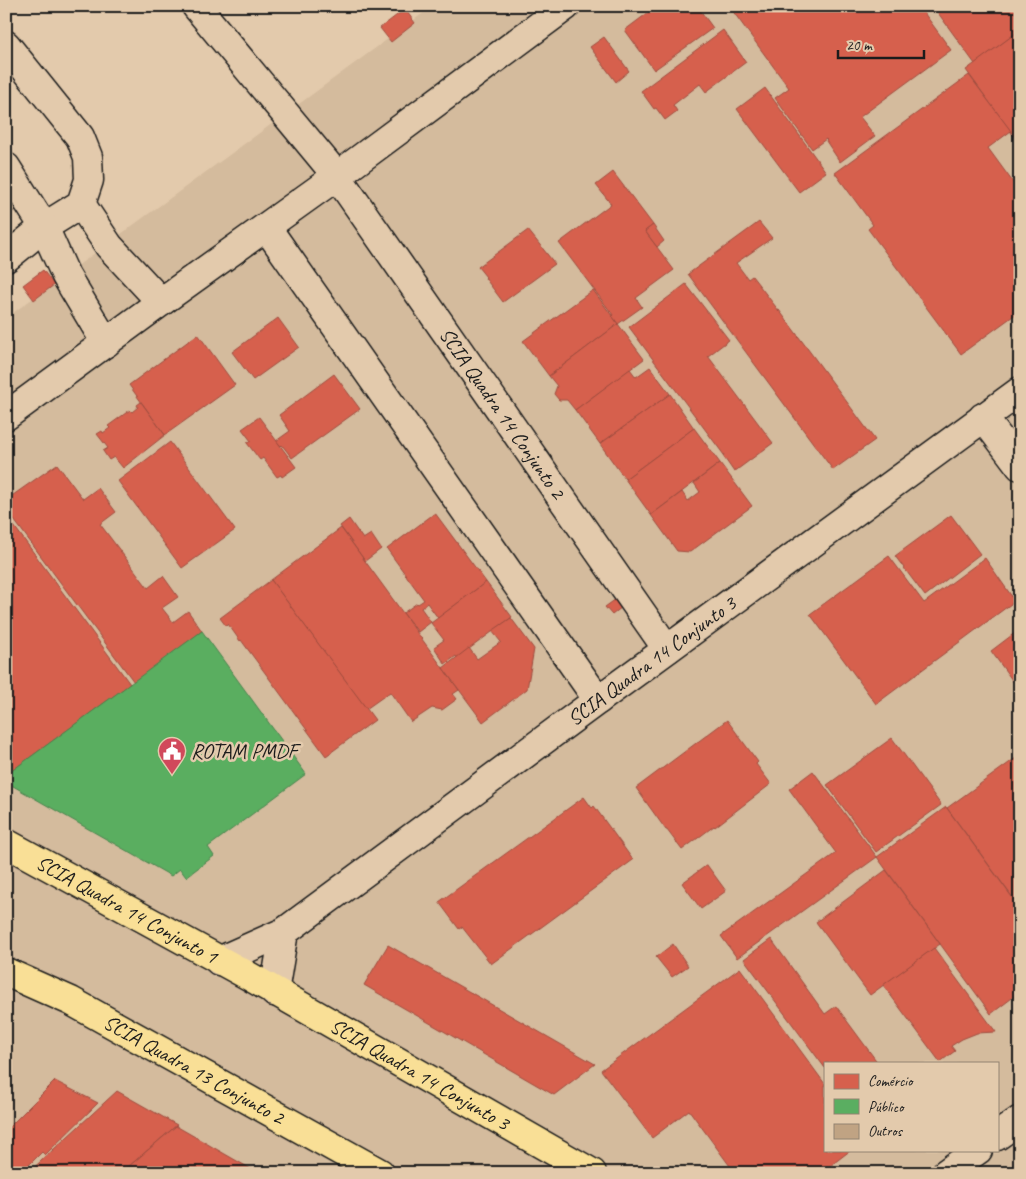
<svg xmlns="http://www.w3.org/2000/svg" width="1026" height="1179" font-family="Caveat,sans-serif">
	<rect width="100%" height="100%" fill="#e3caac"/>
	<filter id="ink" filterUnits="userSpaceOnUse"><feTurbulence type="fractalNoise" baseFrequency=".02" numOctaves="2"/><feDisplacementMap in="SourceGraphic" scale="10" xChannelSelector="R" yChannelSelector="G"/><feConvolveMatrix kernelMatrix="1 2 1 2 8 2 1 2 1" color-interpolation-filters="sRGB"/></filter>
	<g filter="url(#ink)">
		<path fill="#d4bb9d" fill-rule="evenodd" d="M 433,6 L 1020,6 L 1020,1173 L 6,1173 L 6,318 ZM 825,1063 L 997,1063 L 997,1150 L 825,1150 Z"/>
		<g fill="#d6604d" stroke="#9e4c3e">
			<polygon points="657,6 697,6 713,28 654,70 625,30"/>
			<polygon points="729,6 919,6 951,50 860,117 875,136 840,162 826,141 827,140 826,139 812,149 775,98 789,88"/>
			<polygon points="933,6 1020,6 1020,30 975,64"/>
			<polygon points="405,9 415,23 391,42 380,28"/>
			<polygon points="723,30 746,62 706,92 700,84 673,105 677,111 665,120 656,108 654,109 641,91"/>
			<polygon points="1020,30 1020,136 1016,139 966,70"/>
			<polygon points="604,37 629,71 616,82 590,47"/>
			<polygon points="969,75 1011,131 988,148 1020,192 1020,311 961,354 868,229 873,225 835,173"/>
			<polygon points="765,88 826,172 799,192 737,109"/>
			<polygon points="613,172 653,225 645,231 674,270 636,298 642,307 618,324 612,316 613,315 559,243 611,204 596,185"/>
			<polygon points="759,222 772,238 736,263 748,279 752,276 779,311 779,310 875,440 833,470 688,274"/>
			<polygon points="653,225 664,241 657,247 645,231"/>
			<polygon points="528,230 555,264 503,302 485,278 486,277 478,267"/>
			<polygon points="43,270 54,285 34,300 23,285"/>
			<polygon points="686,284 729,340 708,356 773,443 734,472 723,456 724,455 629,327"/>
			<polygon points="593,290 618,324 549,376 523,341"/>
			<polygon points="278,318 299,347 253,380 232,352"/>
			<polygon points="618,324 644,359 575,410 567,400 559,400 554,394 557,386 549,376"/>
			<polygon points="198,334 235,385 165,435 129,385"/>
			<polygon points="650,367 670,394 600,444 575,410 630,369 636,377"/>
			<polygon points="334,374 360,409 292,458 282,445 281,446 276,441 290,431 279,415"/>
			<polygon points="670,394 694,428 625,479 600,444"/>
			<polygon points="141,402 165,435 123,468 114,457 109,460 103,451 108,448 97,434 102,431 103,433 110,428 108,426 130,410 132,412 138,407 137,405"/>
			<polygon points="259,417 296,467 282,477 281,475 277,477 263,458 260,460 247,443 251,441 242,429"/>
			<polygon points="694,428 720,463 651,515 625,479"/>
			<polygon points="170,442 235,530 182,568 118,481"/>
			<polygon points="720,463 752,506 690,552 677,551 651,515 682,492 688,501 700,492 694,483"/>
			<polygon points="57,464 83,499 98,488 116,512 100,524 148,588 163,576 178,597 162,608 173,622 188,611 202,631 134,682 6,509 6,500"/>
			<polygon points="435,513 486,582 438,618 427,603 421,608 431,622 418,632 403,613 417,603 418,604 424,600 387,549"/>
			<polygon points="951,515 980,554 925,596 895,556"/>
			<polygon points="349,519 363,539 371,534 381,549 365,561 340,526"/>
			<polygon points="14,526 130,684 6,775 6,532"/>
			<polygon points="341,528 459,690 453,694 457,699 442,710 432,708 411,722 390,692 366,709 271,580"/>
			<polygon points="889,556 924,603 985,558 1015,601 876,704 810,614"/>
			<polygon points="271,580 375,720 326,756 241,640 240,641 228,624 226,626 220,618"/>
			<polygon points="486,582 512,617 457,658 456,656 445,664 434,647 444,640 431,623"/>
			<polygon points="616,599 622,607 612,615 605,607"/>
			<polygon points="511,618 534,649 527,689 483,722 443,668 469,648 477,659 501,642 492,631"/>
			<polygon points="1020,629 1020,691 991,651"/>
			<polygon points="727,720 758,762 756,764 771,784 715,827 714,826 682,850 667,830 666,830 636,788"/>
			<polygon points="892,738 941,805 876,852 827,785"/>
			<polygon points="1020,755 1020,899 1016,902 947,808"/>
			<polygon points="813,771 877,857 737,958 721,936 836,853 789,789"/>
			<polygon points="584,797 592,808 594,806 633,860 491,964 462,927 459,929 439,902"/>
			<polygon points="946,807 1020,908 1020,992 991,1014 877,857"/>
			<polygon points="707,865 726,891 701,909 682,883"/>
			<polygon points="886,870 940,944 870,995 816,922"/>
			<polygon points="771,939 825,1014 836,1006 878,1063 825,1063 825,1068 744,959"/>
			<polygon points="673,944 688,966 672,977 656,957"/>
			<polygon points="388,945 595,1064 554,1095 364,985"/>
			<polygon points="934,948 996,1032 977,1033 962,1039 951,1046 955,1051 940,1062 883,985"/>
			<polygon points="740,968 825,1084 825,1150 851,1150 821,1173 735,1173 689,1110 652,1138 601,1070"/>
			<polygon points="6,1065 13,1071 6,1078"/>
			<polygon points="55,1081 98,1103 45,1155 42,1152 21,1173 6,1173 6,1130"/>
			<polygon points="117,1091 177,1125 121,1173 28,1173"/>
			<polygon points="176,1126 258,1173 121,1173"/>
		</g>
		<polygon fill="#5aae61" stroke="#47824c" points="202,631 306,774 208,847 214,856 186,877 180,869 171,876 6,782 6,775"/>
		<polygon fill="#c0a383" stroke="#1c1c1c" points="6,192 18,208 6,216"/>
		<g fill="none" stroke-linecap="round" stroke-linejoin="round">
			<g stroke="#1c1c1c" stroke-width="31">
				<g id="minor">
					<path id="s1" d="M 196,6 L 337,176 L 667,649"/>
					<polyline points="6,45 80,137 88,157 89,180 81,204 44,227 6,258"/>
					<polyline points="6,167 44,227 66,276 106,343"/>
					<polyline points="81,204 109,246 161,302"/>
					<polyline points="267,228 598,700"/>
					<polyline points="6,416 161,302 337,176 566,6"/>
					<polyline points="983,417 1020,466"/>
					<path id="s2" d="M 219,961 L 284,932 L 598,700 L 1020,391"/>
					<polyline points="274,992 284,932"/>
					<polyline points="997,1136 1020,1120"/>
					<polyline points="946,1173 978,1150"/>
				</g>
			</g>
			<g stroke="#1c1c1c" stroke-width="31">
				<g id="major">
					<path id="s3" d="M 6,843 L 247,975 L 592,1173"/>
					<path id="s4" d="M 6,972 L 71,1001 L 380,1173"/>
				</g>
			</g>
			<use href="#minor" stroke="#e3caac" stroke-width="28"/>
			<use href="#major" stroke="#f9df96" stroke-width="28"/>
		</g>
	</g>
	<defs>
		<g id="civic-pin" transform="scale(1.4375)"><path d="M0 17L-7.5 6A9.5 9.5 0 1 1 7.5 6Z" fill="#d1495b" stroke="#e3caac"/><path d="M-.6-6.5H3V-4.5H.6V-3L4-1V1h2V6H-6V1h2V-1L-.6-3ZM-1.2 2.5V6h2.4V2.5Z" fill="#fff"/></g>
	</defs>
	<g fill-rule="evenodd">
		<use href="#civic-pin" x="172" y="751"/>
	</g>
	<g text-anchor="middle" stroke-width="5" stroke-linejoin="round" paint-order="stroke">
		<g font-size="21" fill="#1c1c1c" stroke="#e3caac">
			<text dy="7" stroke="none"><textPath href="#s1" startOffset="510">SCIA Quadra 14 Conjunto 2</textPath></text>
			<text dy="7" stroke="none"><textPath href="#s2" startOffset="528">SCIA Quadra 14 Conjunto 3</textPath></text>
			<text dy="7" stroke="none"><textPath href="#s3" startOffset="138">SCIA Quadra 14 Conjunto 1</textPath></text>
			<text dy="7" stroke="none"><textPath href="#s4" startOffset="212">SCIA Quadra 13 Conjunto 2</textPath></text>
			<text dy="7" stroke="none"><textPath href="#s3" startOffset="474">SCIA Quadra 14 Conjunto 3</textPath></text>
		</g>
		<g font-size="21" fill="#1c1c1c" stroke="#e3caac" text-anchor="start">
			<text x="191" y="758">ROTAM PMDF</text>
		</g>
	</g>
	<rect width="1026" height="1179" fill="none" stroke="#e3caac" stroke-width="25"/>
	<rect x="12" y="12" width="1001" height="1154" fill="none" stroke="#1c1c1c" stroke-width="2" filter="url(#ink)"/>
	<rect x="824" y="1062" width="175" height="90" fill="#e3caac" stroke="#938472"/>
	<rect x="834" y="1074" width="25" height="15" fill="#d6604d" stroke="#938472"/>
	<text x="868" y="1086" font-size="15" fill="#1c1c1c">Comércio</text>
	<rect x="834" y="1099" width="25" height="15" fill="#5aae61" stroke="#938472"/>
	<text x="868" y="1112" font-size="15" fill="#1c1c1c">Público</text>
	<rect x="834" y="1124" width="25" height="15" fill="#c0a383" stroke="#938472"/>
	<text x="868" y="1136" font-size="15" fill="#1c1c1c">Outros</text>
	<path d="M838 50v8h86v-8" fill="none" stroke="#1c1c1c" stroke-width="2.5"/>
	<text x="846" y="50" font-size="15" fill="#1c1c1c" stroke="#e3caac" stroke-width="4" paint-order="stroke">20 m</text>
</svg>
